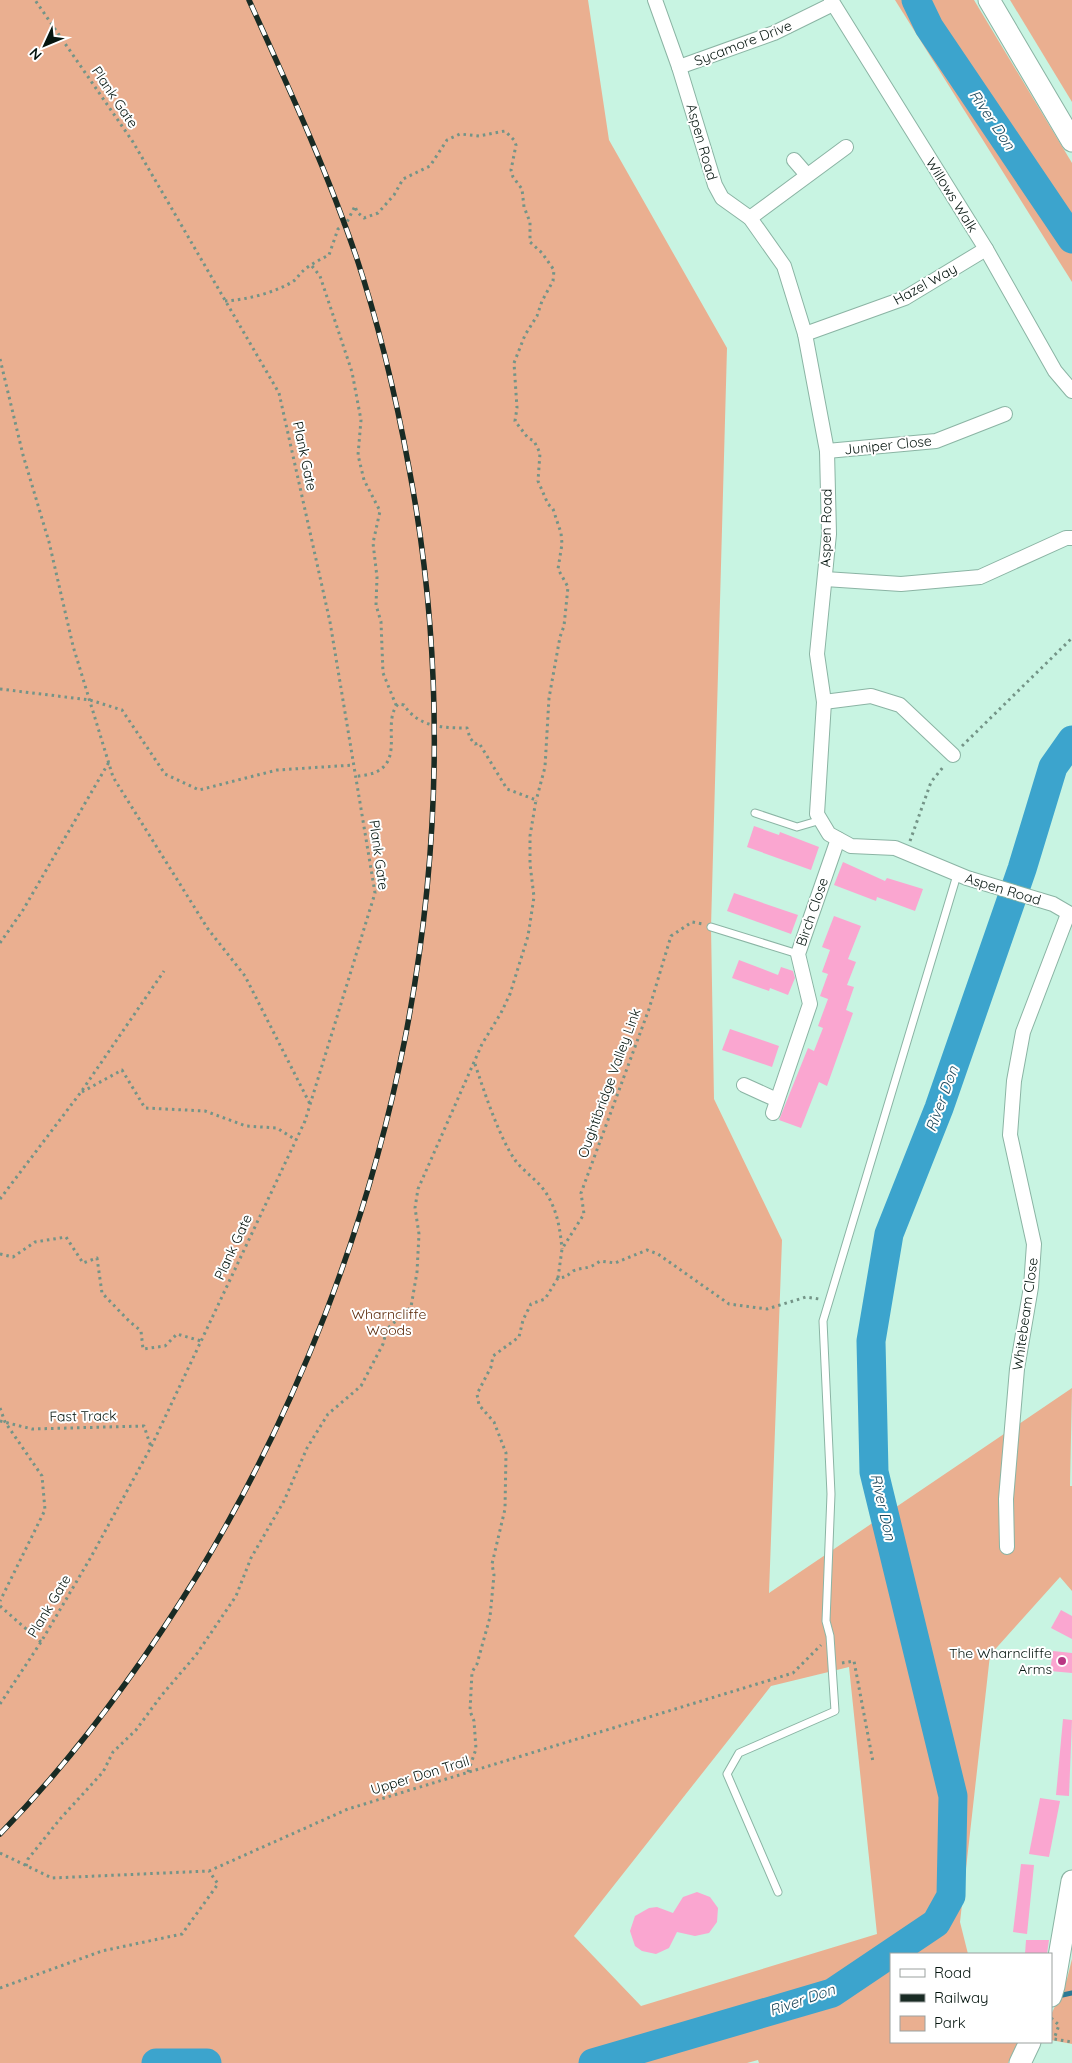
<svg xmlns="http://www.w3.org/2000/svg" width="1072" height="2063" font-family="Quicksand,sans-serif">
	<rect width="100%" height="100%" fill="#c8f4e2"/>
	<g fill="#eaaf90" fill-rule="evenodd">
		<path d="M 0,0 L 588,0 L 609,140 L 727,348 L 711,927 L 714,1099 L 782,1240 L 769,1593 L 1072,1388 L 1070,1486 L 1072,1486 L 1072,1591 L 1060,1577 L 990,1655 L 960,1922 L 968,1954 L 891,1954 L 891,2042 L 1018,2042 L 1008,2063 L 759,2063 L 758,2060 L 747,2063 L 0,2063 ZM 849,1667 L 877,1934 L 641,2006 L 574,1936 L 771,1686 Z"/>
		<polygon points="895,0 974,0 1072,163 1072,282"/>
		<polygon points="1010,0 1072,0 1072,102"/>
		<polygon points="1072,1959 1072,2044 1051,2040 1051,2015 1067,1979"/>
	</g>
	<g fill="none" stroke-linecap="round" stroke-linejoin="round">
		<g stroke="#2c7994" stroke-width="5">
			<polyline points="887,1957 891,1960"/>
			<polyline points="1058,1996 1072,1993"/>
		</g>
		<g stroke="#3ca4cd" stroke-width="29">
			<polyline points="916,0 929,27 1072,239"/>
			<polyline points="156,2063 207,2063"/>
			<polyline points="593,2063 832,1993 936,1923 951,1896 953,1796 874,1472 871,1341 889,1234 939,1108 1022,869 1053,767 1072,740"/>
		</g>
	</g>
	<g fill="#faa6d0">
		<polygon points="754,826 779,835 780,832 819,847 811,870 747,847"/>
		<polygon points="843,862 885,881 887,878 923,889 915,911 877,897 876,901 834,885"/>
		<polygon points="734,893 798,915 791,934 727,911"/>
		<polygon points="834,916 861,926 848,959 856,962 847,985 854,987 846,1010 853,1013 827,1086 819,1082 801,1128 779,1120 808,1048 814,1051 823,1028 818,1026 828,999 820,996 828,974 822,972 830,950 822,947"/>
		<polygon points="739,960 778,975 781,967 793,971 795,978 788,995 770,988 769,991 732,978"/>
		<polygon points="730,1029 779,1046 772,1067 722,1050"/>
		<polygon points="1061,1610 1072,1616 1072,1639 1051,1628"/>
		<polygon points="1053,1651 1072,1653 1072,1673 1050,1671"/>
		<polygon points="1063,1719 1072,1720 1069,1796 1056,1795"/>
		<polygon points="1040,1798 1060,1801 1049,1857 1029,1854"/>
		<polygon points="1021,1864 1034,1865 1027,1934 1013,1932"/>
		<polygon points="697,1892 710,1897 718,1908 717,1922 709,1933 695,1936 677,1932 669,1948 656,1954 642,1951 635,1946 630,1931 635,1916 649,1908 657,1907 673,1913 683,1897"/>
		<polygon points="1026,1940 1049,1940 1047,1954 1025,1954"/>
	</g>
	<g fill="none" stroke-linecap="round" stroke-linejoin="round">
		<g stroke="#8bb4a4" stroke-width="9">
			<g id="service">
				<polyline points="755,813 797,827 821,820"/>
				<polyline points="711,927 798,954"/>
				<polyline points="778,1892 727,1774 739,1753 835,1711 830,1636 826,1621 831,1494 823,1321 957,875"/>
			</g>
		</g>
		<g stroke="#8bb4a4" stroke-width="16">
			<g id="minor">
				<polyline points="655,0 679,67 715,185 722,198 750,218 784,266 805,334 827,451 829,534 817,654 824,702 817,814 829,834 851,846 895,848 967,878 1053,904 1072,915"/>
				<polyline points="831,0 986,249 1055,371 1072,391"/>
				<polyline points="679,67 774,33 833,4"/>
				<polyline points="794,160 807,175"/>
				<polyline points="750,218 846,147"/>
				<polyline points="805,334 905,298 986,249"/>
				<polyline points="827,451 936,441 1005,414"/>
				<polyline points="825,579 901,584 980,577 1066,538 1072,538"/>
				<polyline points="824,702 871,696 900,705 953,755"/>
				<polyline points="744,1085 777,1100"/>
				<polyline points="773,1113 810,1004 798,954 838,839"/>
				<polyline points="1007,1547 1006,1499 1017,1369 1031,1287 1034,1244 1010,1135 1014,1081 1023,1032 1068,914"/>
			</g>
		</g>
		<g stroke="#8bb4a4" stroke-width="23">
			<g id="primary">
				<polyline points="989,0 1072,141"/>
				<polyline points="1051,1996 1054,1986 1072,1881"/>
				<polyline points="1020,2063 1030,2042"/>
			</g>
		</g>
		<g stroke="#749487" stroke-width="3" stroke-dasharray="2.5 4" stroke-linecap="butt">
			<polyline points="312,266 320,276 352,372 361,420 358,455 364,480 380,511 373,543 377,577 376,605 381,622 383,673 396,705"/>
			<path d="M 225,301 C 246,300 278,292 295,280 C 298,277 300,273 303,271 C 309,265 321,259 329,255 L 338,229 L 347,222 L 355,206 L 357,212 L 364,218 L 378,213 L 394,195 L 403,179 L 430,166 L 447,140 L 460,134 L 479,136 L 505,131 L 514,140 L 516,145 L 511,170 L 513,177 L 522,189 L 524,207 L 530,222 L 530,242 L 542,253 L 554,270 L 553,281 L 542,301 L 537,316 L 525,335 L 514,363 L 517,408 L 515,421 L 528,438 L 534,441 L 540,453 L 538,481 L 548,504 L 553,509 L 561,533 L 562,544 L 558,569 L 568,587 L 564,626 L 560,637 L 549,698 L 545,767 L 536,801"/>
			<polyline points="0,359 23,455 49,542 73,646 113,777 208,929 245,976 310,1104"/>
			<polyline points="0,689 90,700 122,710 165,774 199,790 277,770 354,765"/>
			<polyline points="962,746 1072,638"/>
			<polyline points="910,841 931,782 944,766"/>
			<polyline points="0,943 23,910 109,762"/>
			<path d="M 475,1064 C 484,1091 499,1137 515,1160 C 523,1171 536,1179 544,1190 C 557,1208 560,1228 562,1249"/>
			<polyline points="82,1092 122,1070 145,1108 205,1111 246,1126 277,1128 296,1140"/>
			<polyline points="0,1199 81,1092 164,971"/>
			<polyline points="0,1254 13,1257 35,1242 66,1237 83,1263 97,1258 102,1293 129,1321 141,1331 143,1349 165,1346 177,1334 201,1341"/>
			<polyline points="558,1278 562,1249 584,1214 581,1193 649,1009 671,936 692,922 703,924"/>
			<polyline points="0,1408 5,1422 42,1476 45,1510 0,1601"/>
			<polyline points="0,1421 32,1429 144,1426 151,1447"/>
			<polyline points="0,1606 41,1642"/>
			<polyline points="842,1663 854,1661 873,1762"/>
			<polyline points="0,1704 41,1642 91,1557 151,1447 305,1121 375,893 330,622 279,393 133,142 35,0"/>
			<path d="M 468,1772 L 476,1749 L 474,1721 L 470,1711 L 472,1672 L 477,1664 L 490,1617 L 494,1575 L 492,1564 L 505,1509 L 506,1453 L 494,1422 L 479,1405 L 477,1394 L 491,1367 L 493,1356 L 519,1337 L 523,1320 L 531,1304 L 545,1299 L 558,1278 C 565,1278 568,1275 573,1271 C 581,1267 589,1270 600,1261 L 615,1263 L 647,1250 L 658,1254 L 729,1304 L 767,1309 L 806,1297 L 819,1299"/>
			<polyline points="0,1853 52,1878 209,1871 348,1809 793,1673 821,1645"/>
			<path d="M 26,1866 L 28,1859 L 60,1819 L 103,1772 L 113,1752 L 136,1730 L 161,1696 L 196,1655 L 236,1596 L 251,1558 L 284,1501 L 307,1448 L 328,1414 L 361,1386 L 383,1344 L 387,1329 L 411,1307 L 417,1272 L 419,1234 L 415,1208 L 418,1189 L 482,1044 L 501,1013 L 510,994 L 528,936 L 534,897 L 530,864 L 530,836 L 536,800 L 507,789 L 479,743 L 475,744 L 470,738 L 467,728 C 443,728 418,727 404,705 L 398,704 C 382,722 403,757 378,771 C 372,775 362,775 355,777"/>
			<polyline points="0,1988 102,1951 182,1934 218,1884 209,1871"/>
			<polyline points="1051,2018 1059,2025 1054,2039 1072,2042"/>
		</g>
		<use href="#service" stroke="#fff" stroke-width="7"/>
		<use href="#minor" stroke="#fff" stroke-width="14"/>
		<use href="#primary" stroke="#fff" stroke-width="21"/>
		<g stroke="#192b24" stroke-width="5.5">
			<path id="rail" d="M 0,1834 C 76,1756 141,1667 198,1574 C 396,1245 481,847 409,468 C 396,397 379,325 356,256 C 326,168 287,84 249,0"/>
		</g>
		<use href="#rail" stroke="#fff" stroke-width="4" stroke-dasharray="11" stroke-linecap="butt"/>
	</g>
	<circle fill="#b83783" stroke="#fff" stroke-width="2" cx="1062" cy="1661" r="5"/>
	<g text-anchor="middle" stroke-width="4" stroke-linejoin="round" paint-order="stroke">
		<g font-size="14" fill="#05150f" stroke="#fff">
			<text transform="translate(743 43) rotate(-21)" y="5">Sycamore Drive</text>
			<text transform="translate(115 97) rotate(56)" y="5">Plank Gate</text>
			<text transform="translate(702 142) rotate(74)" y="5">Aspen Road</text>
			<text transform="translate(952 195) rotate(58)" y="5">Willows Walk</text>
			<text transform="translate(925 284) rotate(-29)" y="5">Hazel Way</text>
			<text transform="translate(888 445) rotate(-6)" y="5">Juniper Close</text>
			<text transform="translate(305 456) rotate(78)" y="5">Plank Gate</text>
			<text transform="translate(826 528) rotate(-89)" y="5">Aspen Road</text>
			<text transform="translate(379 855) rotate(82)" y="5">Plank Gate</text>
			<text transform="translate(1003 889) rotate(17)" y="5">Aspen Road</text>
			<text transform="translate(812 912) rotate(-71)" y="5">Birch Close</text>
			<text transform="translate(609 1083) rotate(-70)" y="5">Oughtibridge Valley Link</text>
			<text transform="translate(233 1247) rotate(-65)" y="5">Plank Gate</text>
			<text transform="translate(1025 1314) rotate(-82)" y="5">Whitebeam Close</text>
			<text transform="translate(83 1416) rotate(-1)" y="5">Fast Track</text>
			<text transform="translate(49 1606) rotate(-59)" y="5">Plank Gate</text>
			<text transform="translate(420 1775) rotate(-17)" y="5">Upper Don Trail</text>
		</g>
		<g font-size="14" fill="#5b2909" stroke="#fff">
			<text x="389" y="1319">Wharncliffe<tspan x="389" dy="16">Woods</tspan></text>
		</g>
		<g font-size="14" fill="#05150f" stroke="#fff" text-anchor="end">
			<text x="1052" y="1658">The Wharncliffe<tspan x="1052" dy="16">Arms</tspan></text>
		</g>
		<g font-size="15" font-style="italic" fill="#1e495c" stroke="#fff">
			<text transform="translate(992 120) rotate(56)" y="5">River Don</text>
			<text transform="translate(942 1099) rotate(-70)" y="5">River Don</text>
			<text transform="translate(883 1507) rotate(77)" y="5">River Don</text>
			<text transform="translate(802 2000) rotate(-19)" y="5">River Don</text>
		</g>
	</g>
	<rect x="890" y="1953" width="162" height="90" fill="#ffffff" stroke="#9ba19f"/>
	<rect x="900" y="1969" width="25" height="8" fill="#ffffff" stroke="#9ba19f"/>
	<text x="934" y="1978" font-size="15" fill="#05150f">Road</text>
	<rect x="900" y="1994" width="25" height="8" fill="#192b24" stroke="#9ba19f"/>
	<text x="934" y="2003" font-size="15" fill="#05150f">Railway</text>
	<rect x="900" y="2016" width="25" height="15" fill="#eaaf90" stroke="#9ba19f"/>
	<text x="934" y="2028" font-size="15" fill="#05150f">Park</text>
	<g transform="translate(45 45) rotate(226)" stroke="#ffffff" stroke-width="4" paint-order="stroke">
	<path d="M0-4L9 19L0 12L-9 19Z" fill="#05150f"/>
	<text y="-8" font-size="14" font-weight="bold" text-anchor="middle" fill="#05150f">N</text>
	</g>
</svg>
